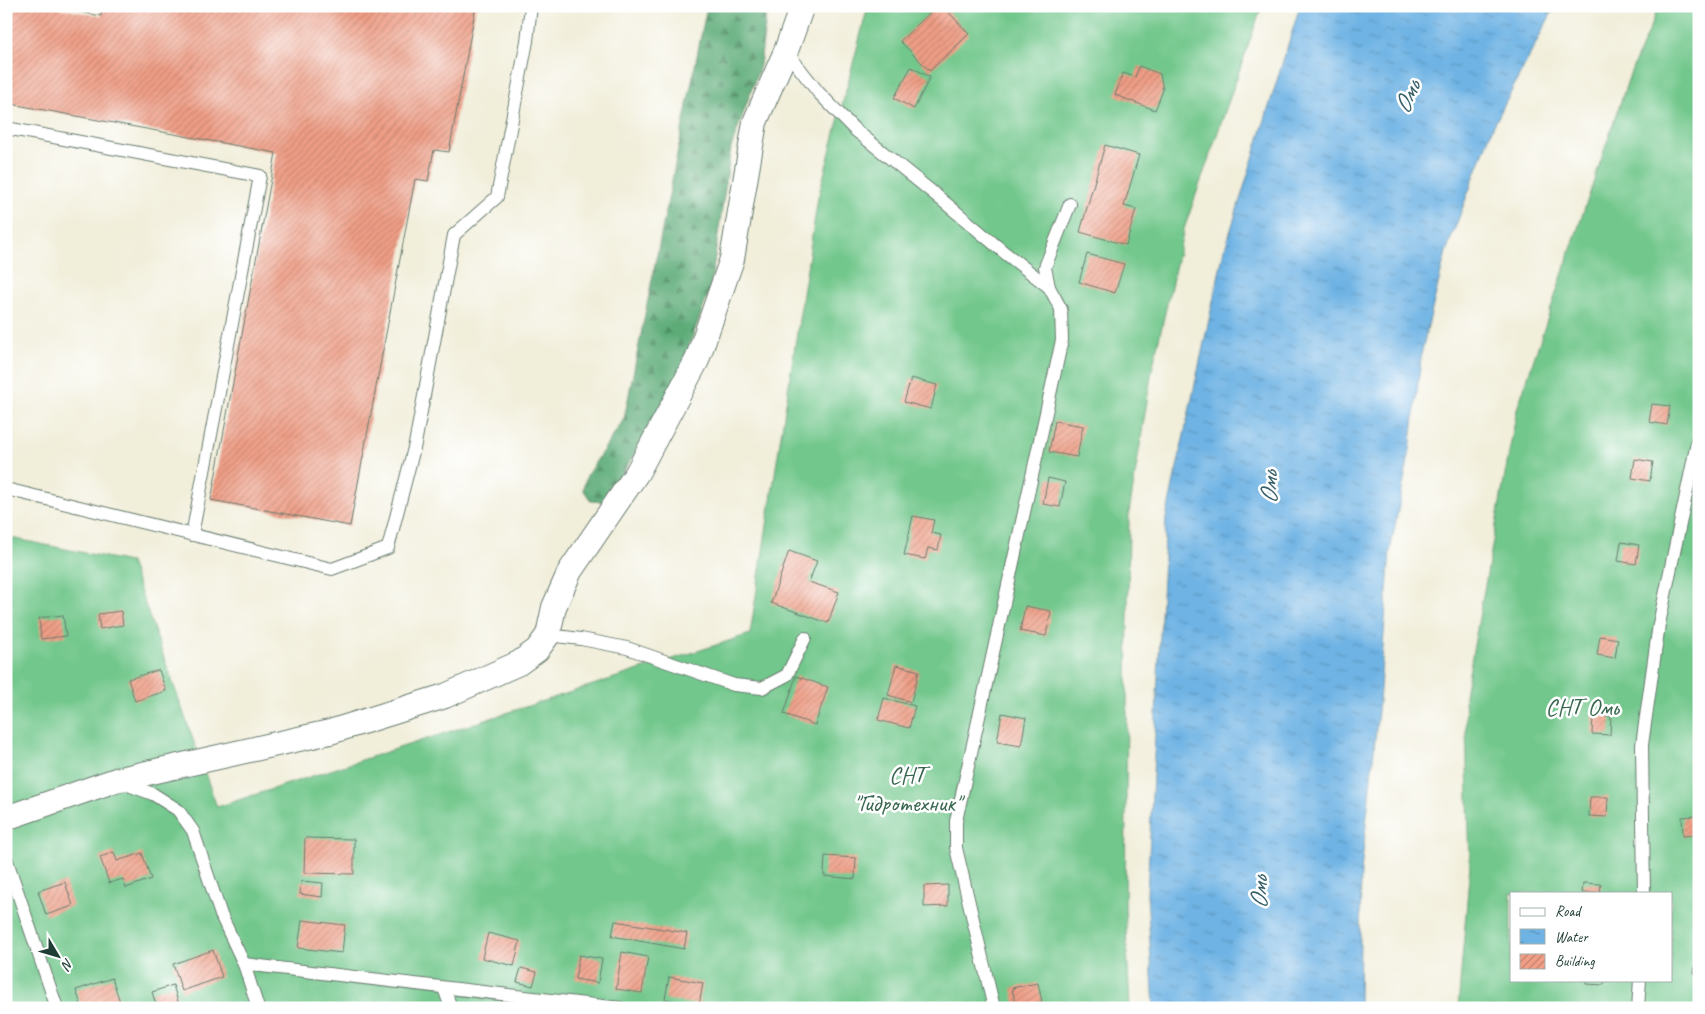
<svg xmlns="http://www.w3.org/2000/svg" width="1705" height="1014" font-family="Caveat,sans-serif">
	<defs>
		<pattern id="forest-firs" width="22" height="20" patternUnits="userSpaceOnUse" patternTransform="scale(1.25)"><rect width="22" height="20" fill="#5dac78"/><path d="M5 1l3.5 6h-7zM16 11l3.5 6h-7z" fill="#4c8d63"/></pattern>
		<pattern id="water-ripples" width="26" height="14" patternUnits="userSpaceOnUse" patternTransform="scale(1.25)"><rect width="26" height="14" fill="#6eb3e4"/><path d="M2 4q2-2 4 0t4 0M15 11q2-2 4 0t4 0" fill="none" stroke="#5a93ba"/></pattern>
		<pattern id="building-hatch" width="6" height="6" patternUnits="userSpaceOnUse" patternTransform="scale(1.25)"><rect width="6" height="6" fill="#f09e86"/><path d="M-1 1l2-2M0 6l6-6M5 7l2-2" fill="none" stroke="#c2826e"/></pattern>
	</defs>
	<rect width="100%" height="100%" fill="#fff"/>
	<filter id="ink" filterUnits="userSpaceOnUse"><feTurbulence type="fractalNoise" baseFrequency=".02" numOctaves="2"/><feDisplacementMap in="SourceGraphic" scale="10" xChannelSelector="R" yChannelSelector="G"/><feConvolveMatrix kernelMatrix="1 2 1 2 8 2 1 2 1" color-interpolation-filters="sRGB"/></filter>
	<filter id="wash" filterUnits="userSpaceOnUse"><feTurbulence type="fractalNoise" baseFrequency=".0096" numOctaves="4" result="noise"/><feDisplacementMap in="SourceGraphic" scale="20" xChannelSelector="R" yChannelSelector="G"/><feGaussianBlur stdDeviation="1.12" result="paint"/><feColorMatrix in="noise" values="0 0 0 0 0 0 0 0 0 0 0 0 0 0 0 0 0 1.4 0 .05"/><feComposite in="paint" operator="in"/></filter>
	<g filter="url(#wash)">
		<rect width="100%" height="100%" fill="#f1eeda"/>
		<polygon fill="url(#forest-firs)" stroke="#3e7456" points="707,6 767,6 760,66 731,148 710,290 671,394 605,502 591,501 583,489 587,475 624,419"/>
		<g fill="#72c78c" stroke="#488260" fill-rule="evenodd">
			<polygon points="868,6 1262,6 1184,229 1152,370 1129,513 1125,906 1130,1008 6,1008 6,537 130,562 217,807 750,634 818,198"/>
			<path d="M 1659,6 L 1699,6 L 1699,1008 L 1458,1008 L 1470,865 L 1465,695 L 1517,409 L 1630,74 ZM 1511,893 L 1671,893 L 1671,980 L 1511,980 Z"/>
		</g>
		<polygon fill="url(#water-ripples)" stroke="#46788c" points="1300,6 1555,6 1492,129 1446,252 1422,350 1410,450 1390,551 1379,702 1361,872 1359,1008 1154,1008 1147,894 1166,518 1223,255"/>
		<g id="blocks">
			<g fill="url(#building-hatch)">
				<polygon points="6,6 48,6 101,16 102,6 476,6 449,152 434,150 428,181 415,179 350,526 211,500 276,153 6,103"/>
				<polygon points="937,6 943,6 969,34 930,71 900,41"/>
				<polygon points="1208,6 1234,6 1223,11"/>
				<polygon points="1139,66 1160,74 1163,90 1155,110 1115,95 1123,73 1135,77"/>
				<polygon points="911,67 930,77 914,109 894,98"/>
				<polygon points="1105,145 1139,155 1124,206 1136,209 1126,245 1080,232"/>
				<polygon points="1087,254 1124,264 1115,293 1079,282"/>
				<polygon points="1698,291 1699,292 1699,315 1694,314"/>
				<polygon points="911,378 937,385 931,409 904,402"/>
				<polygon points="1652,404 1670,406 1667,425 1649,422"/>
				<polygon points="1055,421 1083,426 1077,457 1049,452"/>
				<polygon points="1635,459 1653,462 1650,481 1632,478"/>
				<polygon points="1048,478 1065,482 1060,507 1043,504"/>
				<polygon points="913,516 934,520 931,533 941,535 938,550 928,548 925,559 904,555"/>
				<polygon points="1621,542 1639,545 1636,564 1618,561"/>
				<polygon points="789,551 817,561 809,582 839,592 828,623 771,603"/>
				<polygon points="1025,606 1051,611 1046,636 1020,631"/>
				<polygon points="121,611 123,625 100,629 98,614"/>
				<polygon points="63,615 66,636 41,639 39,618"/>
				<polygon points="1600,636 1618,639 1615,658 1597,655"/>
				<polygon points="896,665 919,671 911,702 888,695"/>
				<polygon points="159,670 166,691 135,701 128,679"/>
				<polygon points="796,676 828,687 815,725 784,714"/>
				<polygon points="884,698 915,706 909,728 878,720"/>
				<polygon points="1002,713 1026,718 1021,746 997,742"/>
				<polygon points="1593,715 1611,716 1610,735 1592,734"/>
				<polygon points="1590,797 1608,797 1607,817 1589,816"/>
				<polygon points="1699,816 1699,835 1683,836 1682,817"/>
				<polygon points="305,838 354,839 354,874 304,873"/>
				<polygon points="114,852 117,861 142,853 151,879 126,888 123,879 109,883 100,857"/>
				<polygon points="825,856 856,858 855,879 824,876"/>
				<polygon points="301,881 323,883 322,897 300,894"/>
				<polygon points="65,882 73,906 46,915 38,891"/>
				<polygon points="1583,883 1601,884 1600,893 1582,893"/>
				<polygon points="948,885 948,906 924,907 924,886"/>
				<polygon points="302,920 345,925 342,953 298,948"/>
				<polygon points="615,921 687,933 684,949 612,936"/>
				<polygon points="488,933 520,941 514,966 482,958"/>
				<polygon points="213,950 222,977 182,991 173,964"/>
				<polygon points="622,952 648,957 642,993 616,989"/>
				<polygon points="1697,954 1699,954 1699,974 1694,973"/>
				<polygon points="579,955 602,959 598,983 575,979"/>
				<polygon points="521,968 537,972 533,986 517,982"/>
				<polygon points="669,977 703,983 699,1005 665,999"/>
				<polygon points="112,978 122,1008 82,1008 76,990"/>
				<polygon points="1586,980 1604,980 1604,985 1586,984"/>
				<polygon points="1038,983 1042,1002 1016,1007 1012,988"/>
				<polygon points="173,985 180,1008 157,1008 152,992"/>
			</g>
		</g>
	</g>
	<g filter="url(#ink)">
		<use href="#blocks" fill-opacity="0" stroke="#687b6e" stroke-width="1"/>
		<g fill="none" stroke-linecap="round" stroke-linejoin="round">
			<g stroke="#687b6e" stroke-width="14">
				<g id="lane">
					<polyline points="786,51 818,92 854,129 937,196 1005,253 1049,287 1061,309 1062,340 956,821 956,848 994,1008"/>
					<polyline points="6,128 260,176 192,535"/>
					<polyline points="1049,287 1045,267 1070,204"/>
					<polyline points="6,489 332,569 388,548 415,444 454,235 497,197 527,41 531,6"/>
					<polyline points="548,635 581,639 627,648 734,685 762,688 787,675 805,638"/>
					<polyline points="120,782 153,794 178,810 193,831 221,915 244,964 258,1008"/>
					<polyline points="6,858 57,1008"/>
					<polyline points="1644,893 1642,745 1659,624 1699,433"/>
					<polyline points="244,964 620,1008"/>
					<polyline points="444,988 451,1008"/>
					<polyline points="1638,1008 1640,980"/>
				</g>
			</g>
			<g stroke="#687b6e" stroke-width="26">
				<polyline id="street" points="6,818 116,780 330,732 445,696 519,663 537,650 548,635 554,607 570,571 637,473 697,360 732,259 755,122 786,51 802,6"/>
			</g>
			<use href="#lane" stroke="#fff" stroke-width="12"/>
			<use href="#street" stroke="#fff" stroke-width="24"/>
		</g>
	</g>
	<g text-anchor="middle" stroke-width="5" stroke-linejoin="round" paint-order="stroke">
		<g font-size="24" fill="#38664e" stroke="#fff">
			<text x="1582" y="715">СНТ Омь</text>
			<text x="907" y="783">СНТ<tspan x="907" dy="28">"Гидротехник"</tspan></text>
		</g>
		<g font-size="25" font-style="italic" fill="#376069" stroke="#fff">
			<text transform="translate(1406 97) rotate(-66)" y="9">Омь</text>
			<text transform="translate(1268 488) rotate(-89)" y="9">Омь</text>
			<text transform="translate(1258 893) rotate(-89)" y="9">Омь</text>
		</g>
	</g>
	<rect width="1705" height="1014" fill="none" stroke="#fff" stroke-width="25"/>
	<rect x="1510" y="892" width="162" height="90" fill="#ffffff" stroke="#a5b1ae"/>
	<rect x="1520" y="908" width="25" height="8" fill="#ffffff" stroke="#a5b1ae"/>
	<text x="1555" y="916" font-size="15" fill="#1f3d34">Road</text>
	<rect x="1520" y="929" width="25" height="15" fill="url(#water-ripples)" stroke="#a5b1ae"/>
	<text x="1555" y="942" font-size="15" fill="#1f3d34">Water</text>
	<rect x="1520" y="954" width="25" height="15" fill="url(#building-hatch)" stroke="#a5b1ae"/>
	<text x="1555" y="966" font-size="15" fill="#1f3d34">Building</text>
	<g transform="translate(58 956) rotate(128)" stroke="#ffffff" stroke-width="4" paint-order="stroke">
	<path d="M0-4L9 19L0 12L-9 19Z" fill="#1f3d34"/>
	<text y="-8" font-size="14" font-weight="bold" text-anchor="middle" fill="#1f3d34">N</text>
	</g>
</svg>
